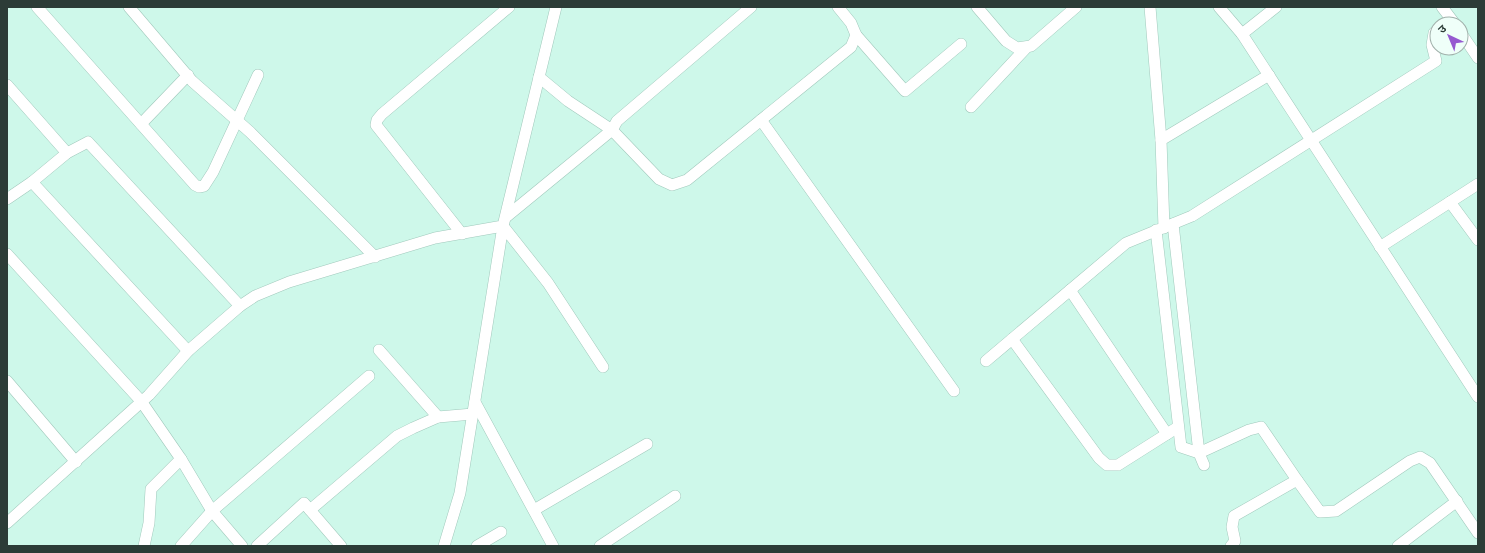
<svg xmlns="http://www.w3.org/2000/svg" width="1485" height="553" font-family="Inter,'Noto Sans Devanagari',sans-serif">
	<rect width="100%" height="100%" fill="#cef8ea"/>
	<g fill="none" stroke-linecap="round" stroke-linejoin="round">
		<g stroke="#a1c9bc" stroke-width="12">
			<g id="minor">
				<polyline points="37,7 195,185 199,187 204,186 213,172 258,75"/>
				<polyline points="129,7 192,81 250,132 375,257"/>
				<polyline points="977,7 1006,41 1017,48 1031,46 1076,7"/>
				<polyline points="1150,7 1161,140"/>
				<polyline points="1219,7 1242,34"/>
				<polyline points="1276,7 1242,34 1478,397"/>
				<polyline points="1442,7 1455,24"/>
				<polyline points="1461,33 1478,58"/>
				<polyline points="856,35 905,91 961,44"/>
				<polyline points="539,77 568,101 612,130 659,179 672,185 687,180 851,47 856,35 851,23 838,7"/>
				<polyline points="7,85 67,153"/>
				<polyline points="971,107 1027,47"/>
				<polyline points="761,120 954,391"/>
				<polyline points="141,124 188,75"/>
				<polyline points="7,199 32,182"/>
				<polyline points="1450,202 1478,240"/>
				<polyline points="506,217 612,130 617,121 751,7"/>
				<polyline points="1173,224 1199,453 1249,430 1261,427 1297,480"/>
				<polyline points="1164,228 1161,140 1269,75"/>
				<polyline points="1156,230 1181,447 1199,453 1204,465"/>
				<polyline points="462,234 376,125 377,120 382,114 509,7"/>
				<polyline points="1380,247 1478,184"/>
				<polyline points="7,254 141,401 181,459 212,511 242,546"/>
				<polyline points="1070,290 1167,434"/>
				<polyline points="1012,339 1099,458 1107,465 1118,465 1178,427"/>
				<polyline points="379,350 438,417"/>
				<polyline points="188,351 32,182 67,153 88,142 240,306"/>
				<polyline points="986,361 1126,243 1192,216 1436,61 1432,45 1434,33 1437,30"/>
				<polyline points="7,381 76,462"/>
				<polyline points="475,402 553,546"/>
				<polyline points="310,510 397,436 413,428 438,417 473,414"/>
				<polyline points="534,510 647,444"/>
				<polyline points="7,523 149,395 188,351 240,306 255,296 289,282 435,238 503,226 556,7"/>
				<polyline points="144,546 149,523 151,489 181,459"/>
				<polyline points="181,546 212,511 369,376"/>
				<polyline points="257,546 304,503 341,546"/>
				<polyline points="444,546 460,493 503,226 548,283 603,367"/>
				<polyline points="477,546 501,532"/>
				<polyline points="600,546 675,496"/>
				<polyline points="1231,546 1235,541 1232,527 1234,516 1297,480 1320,512 1336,511 1410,461 1420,457 1430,463 1478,533"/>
				<polyline points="1398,546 1457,501"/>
			</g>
		</g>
		<use href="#minor" stroke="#fff" stroke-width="11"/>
	</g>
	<rect width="1485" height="553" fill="none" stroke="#2c3c37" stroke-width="16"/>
	<g transform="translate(1449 36) rotate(316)"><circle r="19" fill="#effff9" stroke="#a1b1ab"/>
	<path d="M0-3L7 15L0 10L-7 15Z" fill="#9559d0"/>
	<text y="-6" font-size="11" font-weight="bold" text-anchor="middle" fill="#2c3c37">उ</text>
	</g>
</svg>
